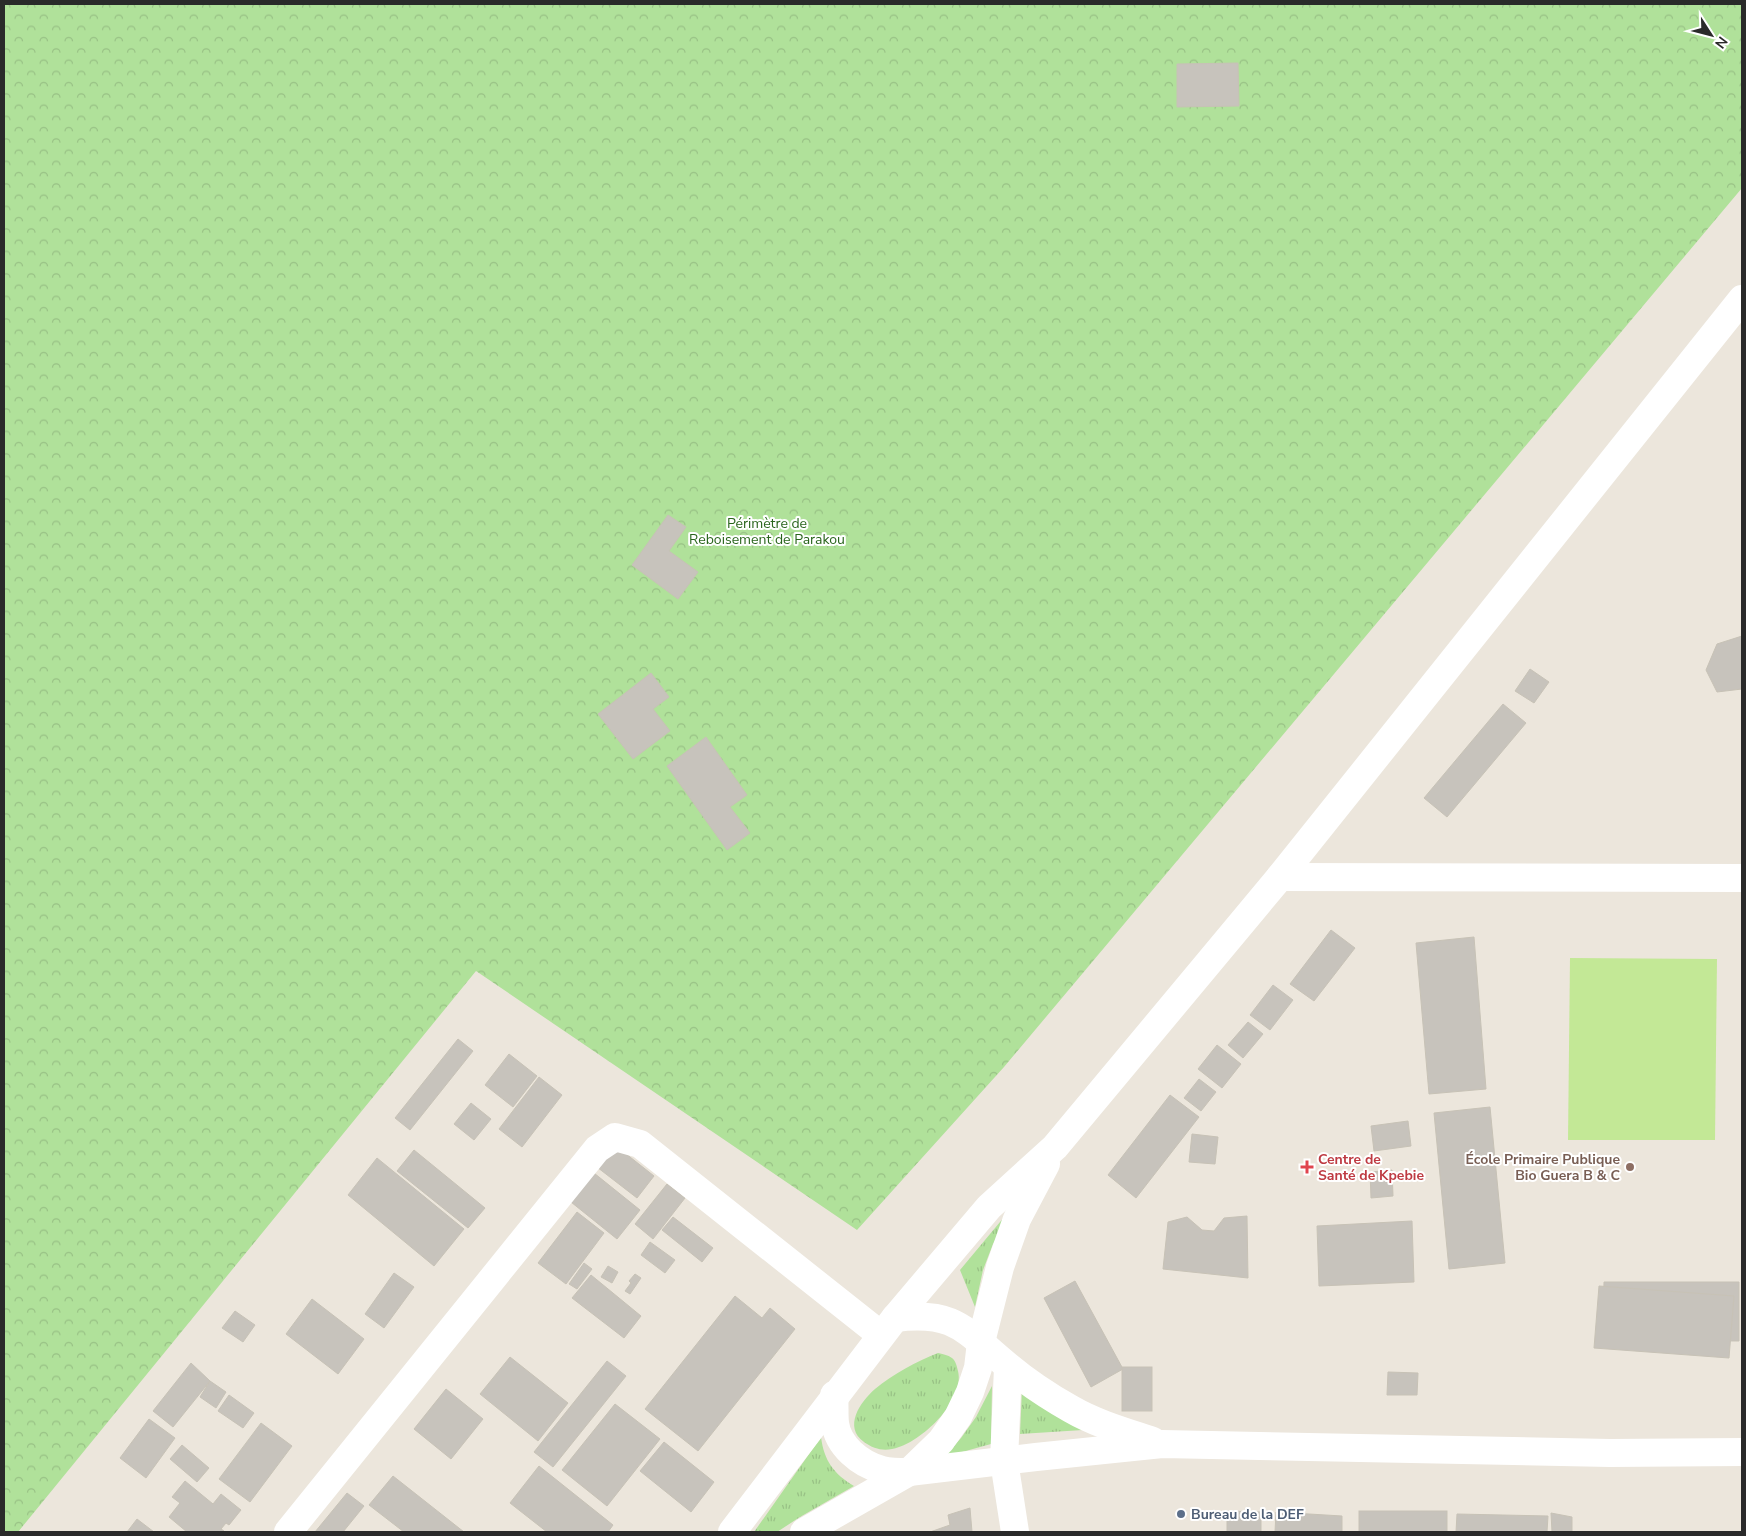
<svg xmlns="http://www.w3.org/2000/svg" width="1746" height="1536" font-family="'Nunito Sans',sans-serif">
	<defs>
		<pattern id="grass-tufts" width="24" height="20" patternUnits="userSpaceOnUse" patternTransform="scale(1.25)"><rect width="24" height="20" fill="#b0e19a"/><path d="M3 7l-1-3M5 7V3M7 7l1-3M15 17l-1-3M17 17v-4M19 17l1-3" fill="none" stroke="#98c185"/></pattern>
		<pattern id="forest-crowns" width="20" height="18" patternUnits="userSpaceOnUse" patternTransform="scale(1.25)"><rect width="20" height="18" fill="#b0e19a"/><path d="M2 6a3 3 0 1 1 6 0M12 15a3 3 0 1 1 6 0" fill="none" stroke="#98c185"/></pattern>
	</defs>
	<rect width="100%" height="100%" fill="#ece6dc"/>
	<g fill="url(#grass-tufts)">
		<polygon points="1015,1204 993,1244 983,1270 975,1307 960,1270"/>
		<path d="M 938,1353 C 942,1354 948,1355 952,1358 C 956,1361 957,1367 958,1371 C 965,1400 924,1439 899,1447 C 886,1452 875,1450 864,1442 C 843,1427 860,1402 875,1389 C 893,1374 917,1361 938,1353 Z"/>
		<polygon points="992,1386 991,1444 944,1457 961,1438 976,1417"/>
		<polygon points="1022,1389 1083,1430 1020,1434"/>
		<path d="M 821,1437 C 824,1461 834,1474 854,1486 L 800,1517 L 777,1532 L 754,1532 Z"/>
	</g>
	<polygon fill="url(#forest-crowns)" points="4,4 1742,4 1742,188 1004,1067 857,1230 476,971 18,1532 4,1532"/>
	<polygon fill="#c3e896" points="1570,958 1717,959 1715,1140 1568,1140"/>
	<g fill="#c7c3bc" stroke="#c7c2b6">
		<polygon points="1238,63 1239,106 1177,107 1177,64"/>
		<polygon points="668,515 686,527 669,551 698,572 678,599 632,565"/>
		<polygon points="1742,636 1742,689 1717,692 1706,670 1717,644"/>
		<polygon points="1530,669 1549,682 1534,703 1515,691"/>
		<polygon points="651,673 669,697 653,709 670,731 633,759 598,714"/>
		<polygon points="1503,704 1526,723 1447,817 1424,798"/>
		<polygon points="706,737 747,795 730,807 750,833 727,850 667,766"/>
		<polygon points="1331,930 1355,948 1314,1001 1290,984"/>
		<polygon points="1474,937 1486,1089 1429,1094 1416,943"/>
		<polygon points="1273,985 1293,1000 1270,1030 1250,1015"/>
		<polygon points="1248,1022 1263,1034 1243,1058 1228,1045"/>
		<polygon points="458,1039 473,1051 410,1130 395,1118"/>
		<polygon points="1217,1045 1241,1064 1222,1088 1198,1069"/>
		<polygon points="509,1054 537,1076 513,1107 485,1085"/>
		<polygon points="539,1077 562,1095 522,1147 499,1129"/>
		<polygon points="1199,1079 1216,1092 1201,1111 1184,1098"/>
		<polygon points="1170,1095 1199,1117 1136,1198 1108,1175"/>
		<polygon points="471,1103 491,1119 474,1140 454,1124"/>
		<polygon points="1490,1107 1505,1263 1449,1269 1434,1113"/>
		<polygon points="1408,1121 1411,1146 1374,1151 1371,1126"/>
		<polygon points="1192,1134 1218,1137 1215,1164 1189,1162"/>
		<polygon points="611,1142 654,1176 637,1198 593,1164"/>
		<polygon points="414,1150 485,1208 468,1228 397,1171"/>
		<polygon points="377,1158 464,1229 434,1266 348,1195"/>
		<polygon points="589,1169 640,1210 617,1239 566,1198"/>
		<polygon points="1392,1170 1393,1196 1371,1198 1370,1172"/>
		<polygon points="667,1184 685,1198 653,1239 635,1224"/>
		<polygon points="577,1212 604,1233 566,1284 538,1263"/>
		<polygon points="1247,1216 1248,1278 1163,1269 1168,1222 1187,1217 1202,1230 1214,1231 1224,1218"/>
		<polygon points="673,1217 713,1248 702,1262 662,1230"/>
		<polygon points="1412,1221 1414,1282 1319,1286 1317,1226"/>
		<polygon points="650,1242 675,1260 665,1273 641,1255"/>
		<polygon points="584,1263 592,1269 577,1289 569,1284"/>
		<polygon points="608,1266 618,1272 612,1283 601,1277"/>
		<polygon points="394,1273 414,1287 384,1328 365,1314"/>
		<polygon points="635,1274 641,1278 630,1294 625,1291 631,1283 629,1281"/>
		<polygon points="591,1275 641,1316 624,1338 572,1298"/>
		<polygon points="1075,1281 1123,1369 1091,1387 1044,1298"/>
		<polygon points="1604,1282 1739,1282 1739,1341 1603,1340"/>
		<polygon points="1599,1286 1734,1296 1729,1358 1594,1348"/>
		<polygon points="735,1296 762,1318 770,1308 795,1329 698,1451 645,1409"/>
		<polygon points="312,1299 364,1339 338,1374 286,1334"/>
		<polygon points="235,1311 255,1325 243,1342 222,1328"/>
		<polygon points="510,1357 568,1403 538,1441 480,1394"/>
		<polygon points="607,1361 626,1376 553,1467 534,1452"/>
		<polygon points="191,1363 210,1381 173,1427 153,1411"/>
		<rect x="1122" y="1367" width="30" height="44"/>
		<polygon points="1388,1372 1418,1373 1417,1395 1387,1395"/>
		<polygon points="210,1381 226,1392 216,1408 200,1397"/>
		<polygon points="446,1389 483,1419 451,1459 414,1429"/>
		<polygon points="229,1395 254,1413 243,1428 218,1411"/>
		<polygon points="615,1404 660,1439 607,1506 562,1470"/>
		<polygon points="149,1419 175,1438 146,1478 120,1458"/>
		<polygon points="261,1423 292,1446 250,1502 219,1479"/>
		<polygon points="664,1442 714,1482 691,1512 640,1471"/>
		<polygon points="182,1445 209,1468 197,1482 170,1459"/>
		<polygon points="539,1466 613,1525 608,1532 547,1532 510,1503"/>
		<polygon points="393,1476 464,1532 404,1532 369,1505"/>
		<polygon points="185,1481 213,1504 221,1494 241,1510 229,1525 226,1523 221,1529 224,1531 223,1532 187,1532 169,1517 180,1503 172,1497"/>
		<polygon points="347,1493 364,1506 343,1532 315,1532"/>
		<polygon points="970,1508 972,1532 930,1532 950,1525 948,1515"/>
		<polygon points="1227,1511 1261,1512 1261,1532 1227,1532"/>
		<rect x="1359" y="1511" width="88" height="21"/>
		<polygon points="1276,1512 1342,1516 1342,1532 1275,1532"/>
		<polygon points="1551,1513 1572,1517 1572,1532 1552,1532"/>
		<polygon points="1457,1514 1548,1516 1547,1532 1456,1532"/>
		<polygon points="137,1519 154,1532 127,1532"/>
	</g>
	<g fill="none" stroke-linecap="round" stroke-linejoin="round">
		<g stroke="#fff" stroke-width="28">
			<polyline points="1280,877 1742,878"/>
			<polyline points="288,1532 597,1149 615,1137 640,1144 881,1335"/>
		</g>
		<g stroke="#fff" stroke-width="28">
			<path d="M 895,1318 C 956,1310 965,1331 1008,1366 C 1027,1382 1050,1397 1071,1409 C 1097,1424 1126,1432 1153,1441"/>
			<polyline points="1008,1367 1004,1461 1015,1532"/>
			<path d="M 834,1395 C 835,1404 834,1414 835,1423 C 838,1446 860,1464 882,1470 C 890,1472 900,1472 909,1472 L 1036,1457 L 1162,1444 L 1610,1453 L 1742,1452"/>
			<polyline points="732,1532 895,1318 989,1207 1055,1147 1280,877 1742,299"/>
			<polyline points="804,1532 909,1472 941,1441 958,1417 970,1392 978,1368 981,1342 1000,1267 1017,1219 1046,1164"/>
		</g>
	</g>
	<path fill="#e0444e" stroke="#fff" stroke-width="2" d="M1304.5 1159.5h5v5h5v5h-5v5h-5v-5h-5v-5h5z"/>
	<circle fill="#8d6e63" stroke="#fff" stroke-width="2" cx="1630" cy="1167" r="5"/>
	<circle fill="#5c6f8a" stroke="#fff" stroke-width="2" cx="1181" cy="1514" r="5"/>
	<g text-anchor="middle" stroke-width="4" stroke-linejoin="round" paint-order="stroke">
		<g font-size="14" fill="#29651c" stroke="#fff">
			<text x="767" y="528">Périmètre de<tspan x="767" dy="16">Reboisement de Parakou</tspan></text>
		</g>
		<g font-size="14" font-weight="bold" fill="#be3a42" stroke="#fff" text-anchor="start">
			<text x="1318" y="1164">Centre de<tspan x="1318" dy="16">Santé de Kpebie</tspan></text>
		</g>
		<g font-size="14" font-weight="bold" fill="#785e54" stroke="#fff" text-anchor="end">
			<text x="1620" y="1164">École Primaire Publique<tspan x="1620" dy="16">Bio Guera B &amp; C</tspan></text>
		</g>
		<g font-size="14" font-weight="bold" fill="#4e5e75" stroke="#fff" text-anchor="start">
			<text x="1191" y="1519">Bureau de la DEF</text>
		</g>
	</g>
	<rect width="1746" height="1536" fill="none" stroke="#2a2a2a" stroke-width="10"/>
	<g transform="translate(1711 35) rotate(126)" stroke="#ffffff" stroke-width="4" paint-order="stroke">
	<path d="M0-4L9 19L0 12L-9 19Z" fill="#2a2a2a"/>
	<text y="-8" font-size="14" font-weight="bold" text-anchor="middle" fill="#2a2a2a">N</text>
	</g>
</svg>
